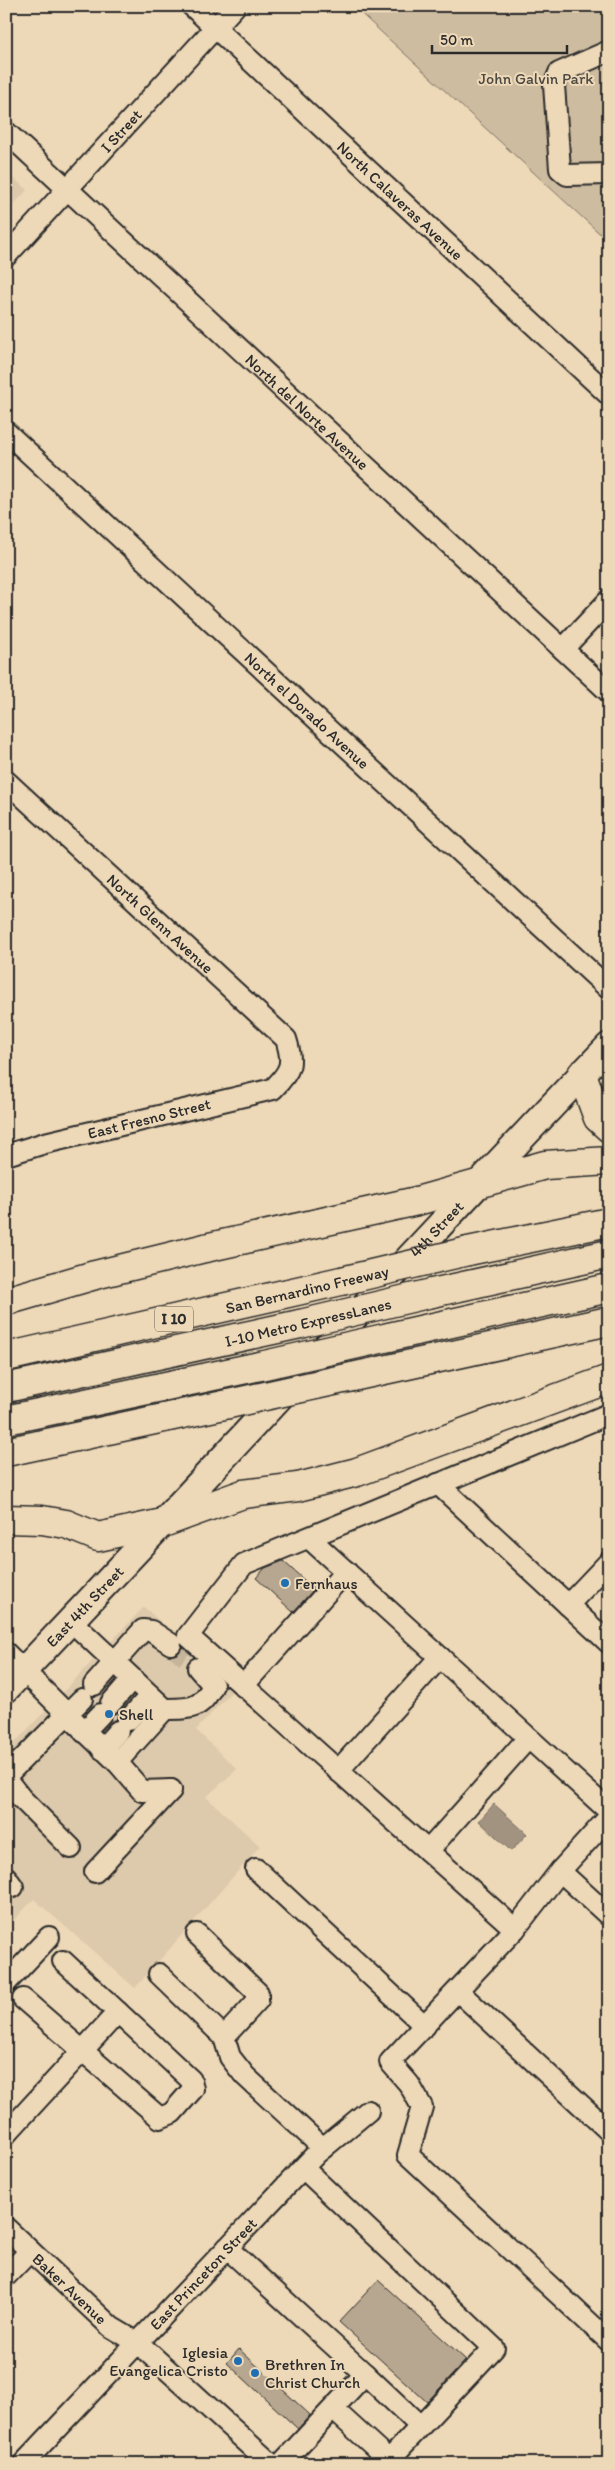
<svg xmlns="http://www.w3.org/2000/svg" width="615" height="2470" font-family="Itim,sans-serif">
	<rect width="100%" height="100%" fill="#edd8b7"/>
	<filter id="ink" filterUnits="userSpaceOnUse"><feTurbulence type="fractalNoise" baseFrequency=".02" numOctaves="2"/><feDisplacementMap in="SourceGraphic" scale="10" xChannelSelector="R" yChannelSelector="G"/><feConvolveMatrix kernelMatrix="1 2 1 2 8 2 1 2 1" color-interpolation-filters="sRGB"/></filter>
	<g filter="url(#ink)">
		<g fill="#ddc9ab">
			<polygon points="6,171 27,190 6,213"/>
			<polygon points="144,1607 234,1689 196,1730 237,1769 206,1797 260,1846 135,1988 34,1899 6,1928 6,1752"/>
		</g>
		<polygon fill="#cebca0" stroke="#7c7466" points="353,6 609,6 609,242"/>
		<polygon fill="#a19380" stroke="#72695e" points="494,1804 527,1834 511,1851 479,1821"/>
		<g fill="#b7a790" stroke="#2b2b2b">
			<polygon points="283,1561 314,1589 293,1612 256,1578 265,1568"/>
			<polygon points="378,2280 466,2360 427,2402 339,2322"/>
			<polygon points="239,2349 310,2415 298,2429 227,2363"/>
		</g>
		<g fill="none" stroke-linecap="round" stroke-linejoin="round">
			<polyline stroke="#c6b59b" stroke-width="20" stroke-dasharray="20 10" stroke-linecap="butt" points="171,1644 198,1668"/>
			<g stroke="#2b2b2b" stroke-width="24">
				<g id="minor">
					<path id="s1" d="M 192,6 L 609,395"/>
					<polyline points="609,51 559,73 554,85 560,169 567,175 609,174"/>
					<path id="s2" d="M 6,132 L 609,692"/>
					<path id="s3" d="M 6,256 L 235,6"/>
					<path id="s4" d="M 6,432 L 609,989"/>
					<polyline points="563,649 609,600"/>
					<path id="s5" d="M 6,781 L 286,1039 C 294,1064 291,1071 273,1089 L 45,1143 L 6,1155"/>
					<polyline points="609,1414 244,1564 188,1636 515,1929 560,1871 609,1916"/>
					<polyline points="438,1484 609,1643"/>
					<polyline points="309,1538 609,1811"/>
					<polyline points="568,1605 609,1562"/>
					<polyline points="71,1621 165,1709 117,1762"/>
					<polyline points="6,1653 67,1714 6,1776"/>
					<polyline points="94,1685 143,1630 151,1631 171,1644"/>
					<polyline points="243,1686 346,1571"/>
					<polyline points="82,1699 67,1714 117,1762 142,1791 171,1790"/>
					<polyline points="111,1703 132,1679"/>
					<path d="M 165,1709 C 190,1709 201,1710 213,1685 L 198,1668"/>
					<polyline points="128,1720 150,1696"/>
					<polyline points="84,1732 101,1714"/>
					<polyline points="102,1749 118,1731"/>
					<polyline points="338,1771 440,1657"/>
					<polyline points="6,1779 21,1798 71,1848"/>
					<polyline points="428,1851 528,1738"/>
					<polyline points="256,1869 425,2026"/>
					<polyline points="560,1871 609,1817"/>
					<polyline points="95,1872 171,1790"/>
					<polyline points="6,1877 13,1887"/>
					<polyline points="515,1929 390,2062 409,2084 422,2107 408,2155 609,2341"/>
					<polyline points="197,1934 258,1993 258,2000 224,2037 230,2057 245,2076 323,2148"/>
					<polyline points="159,1974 224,2037"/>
					<polyline points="6,1983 49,1937"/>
					<polyline points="458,1991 609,2131"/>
					<polyline points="23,1999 160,2118 172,2113 193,2089 191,2080 118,2012"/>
					<polyline points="6,2134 118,2012 63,1961"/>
					<polyline points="303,2168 494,2348 389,2460 333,2409"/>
					<path id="s6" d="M 6,2228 L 111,2327 L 138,2343 L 271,2464"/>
					<polyline points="227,2248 365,2374 281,2464"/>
					<polyline points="6,2276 30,2251"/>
					<polyline points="365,2374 420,2426"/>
					<path id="s7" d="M 23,2464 L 317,2153 L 368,2111"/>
				</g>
			</g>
			<g stroke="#2b2b2b" stroke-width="30">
				<g id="major">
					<path id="s8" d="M 6,1689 C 209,1476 406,1258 609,1046"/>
				</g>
			</g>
			<g stroke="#2b2b2b" stroke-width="31">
				<g id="highway">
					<polyline points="582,1074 598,1118 609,1128"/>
					<polyline points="468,1251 609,1222"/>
					<polyline points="432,1293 609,1254"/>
					<polyline points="6,1301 95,1275 205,1248 417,1201 545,1165 609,1161"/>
					<polyline points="389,1337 609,1288"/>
					<polyline points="6,1357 341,1281"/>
					<polyline points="352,1377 609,1321"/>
					<polyline points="6,1388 300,1324"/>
					<polyline points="6,1420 260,1366"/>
					<polyline points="6,1452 224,1405"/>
					<polyline points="6,1519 42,1520 66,1524 98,1537 163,1523 243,1494 298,1487 357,1472 609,1379"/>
				</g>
			</g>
			<use href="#minor" stroke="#edd8b7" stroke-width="20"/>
			<use href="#major" stroke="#edd8b7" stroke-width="26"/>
			<use href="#highway" stroke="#edd8b7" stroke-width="28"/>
			<g stroke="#2b2b2b" stroke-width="31" stroke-linecap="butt">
				<g id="highway-bridge">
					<polyline points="341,1281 468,1251"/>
					<polyline points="300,1324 432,1293"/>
					<polyline points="260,1366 389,1337"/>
					<polyline points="224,1405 352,1377"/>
				</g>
			</g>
			<use href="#highway-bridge" stroke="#edd8b7" stroke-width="28"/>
		</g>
	</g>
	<g fill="#1f6fb2" stroke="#edd8b7" stroke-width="2">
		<circle cx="285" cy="1583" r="5"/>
		<circle cx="109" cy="1714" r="5"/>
		<circle cx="238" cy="2361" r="5"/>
		<circle cx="255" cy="2373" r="5"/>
	</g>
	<g text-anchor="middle" stroke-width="4" stroke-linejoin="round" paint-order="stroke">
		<rect fill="#edd8b7" stroke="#655f55" stroke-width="1" x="155" y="1306.5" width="38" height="25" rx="4"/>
		<g font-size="15" font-weight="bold" fill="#2b2b2b">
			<text x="174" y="1324">I 10</text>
		</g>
		<g font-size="16" fill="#4c4842" stroke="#edd8b7">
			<text x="536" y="84">John Galvin Park</text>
		</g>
		<g font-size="16" fill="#2b2b2b" stroke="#edd8b7">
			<text dy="6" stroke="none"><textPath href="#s3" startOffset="170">I Street</textPath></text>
			<text dy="6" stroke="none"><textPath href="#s1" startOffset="285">North Calaveras Avenue</textPath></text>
			<text dy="6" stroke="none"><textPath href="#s2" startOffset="411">North del Norte Avenue</textPath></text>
			<text dy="6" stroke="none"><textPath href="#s4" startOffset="410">North el Dorado Avenue</textPath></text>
			<text dy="6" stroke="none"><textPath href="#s5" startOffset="210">North Glenn Avenue</textPath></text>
			<text transform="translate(149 1118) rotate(-14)" y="6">East Fresno Street</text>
			<text dy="6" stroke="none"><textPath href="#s8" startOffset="630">4th Street</textPath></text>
			<text transform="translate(307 1289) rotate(-13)" y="6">San Bernardino Freeway</text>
			<text transform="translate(308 1322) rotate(-13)" y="6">I-10 Metro ExpressLanes</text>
			<text dy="6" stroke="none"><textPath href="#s8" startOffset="114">East 4th Street</textPath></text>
			<text dy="6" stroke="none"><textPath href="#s7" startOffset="262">East Princeton Street</textPath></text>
			<text dy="6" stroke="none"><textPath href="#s6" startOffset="88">Baker Avenue</textPath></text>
		</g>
		<g font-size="16" fill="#2b2b2b" stroke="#edd8b7" text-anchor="start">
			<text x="295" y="1589">Fernhaus</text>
			<text x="119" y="1720">Shell</text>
			<text x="228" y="2358" text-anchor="end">Iglesia<tspan x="228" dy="18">Evangelica Cristo</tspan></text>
			<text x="265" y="2370">Brethren In<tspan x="265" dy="18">Christ Church</tspan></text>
		</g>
	</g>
	<rect width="615" height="2470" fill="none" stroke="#edd8b7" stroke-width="25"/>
	<rect x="12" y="12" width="590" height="2445" fill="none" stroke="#2b2b2b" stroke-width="2" filter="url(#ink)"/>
	<path d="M432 45v8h135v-8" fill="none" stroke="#2b2b2b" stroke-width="2.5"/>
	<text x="440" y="45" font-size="15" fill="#2b2b2b" stroke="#edd8b7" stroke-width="4" paint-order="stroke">50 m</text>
</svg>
